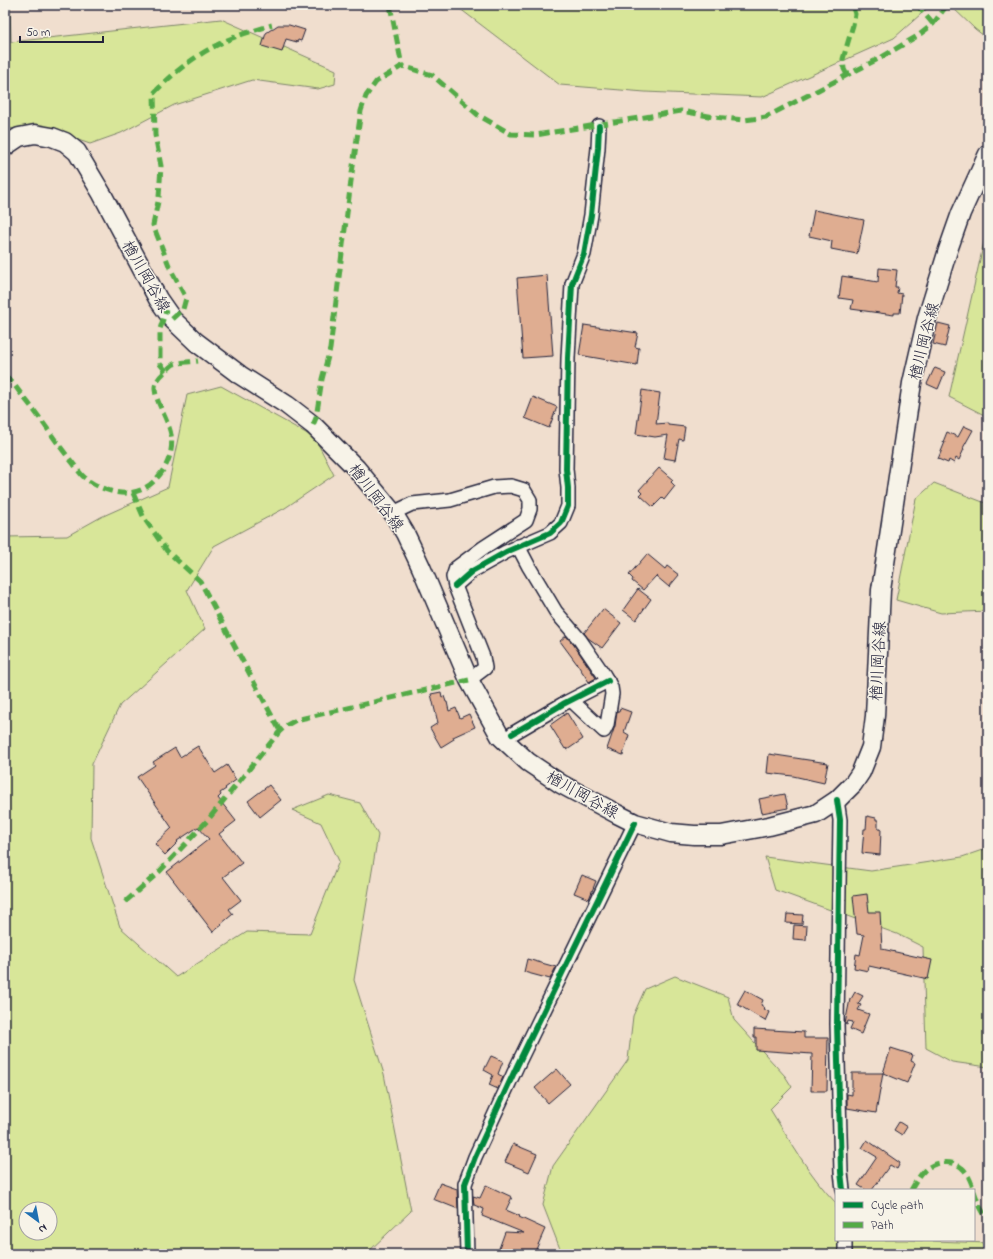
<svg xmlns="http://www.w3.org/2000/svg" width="993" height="1259" font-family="'Indie Flower','Klee One',sans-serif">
	<rect width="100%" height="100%" fill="#f0dece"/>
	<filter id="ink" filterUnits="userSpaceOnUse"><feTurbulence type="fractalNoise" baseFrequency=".025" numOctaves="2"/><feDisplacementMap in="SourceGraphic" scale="8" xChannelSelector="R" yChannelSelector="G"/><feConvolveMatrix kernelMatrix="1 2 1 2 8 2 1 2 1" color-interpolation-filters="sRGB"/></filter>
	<g filter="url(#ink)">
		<g fill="#d8e699" stroke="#7d846a" fill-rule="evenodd">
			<polygon points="5,5 10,5 11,42 221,19 336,70 335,84 318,89 252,80 174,105 121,133 90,144 52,131 5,128"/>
			<polygon points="455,5 931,5 894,38 762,97 645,92 560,85"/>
			<polygon points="950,5 988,5 988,39 975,29"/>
			<polygon points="988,224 988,417 949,397"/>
			<path d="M 221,386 L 315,438 L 334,475 L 285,508 L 214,546 L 187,590 L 205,629 L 120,705 L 92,764 L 91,838 L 120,927 L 176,977 L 247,932 L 310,934 L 339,861 L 321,823 L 292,810 L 329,795 L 360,803 L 378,835 L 354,980 L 384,1074 L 411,1211 L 366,1254 L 5,1254 L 5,537 L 67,536 L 101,517 L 168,487 L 187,395 ZM 26,1209 L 50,1209 L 50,1233 L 26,1233 Z"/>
			<polygon points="934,483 988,504 988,611 941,613 896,600 916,499"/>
			<polygon points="988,848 988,1067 952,1062 926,1048 923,947 897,934 775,890 765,857 871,871 962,857"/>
			<path d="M 675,976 L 728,997 L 734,1020 L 785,1076 L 792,1087 L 770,1109 C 790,1141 809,1175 836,1203 L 836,1240 L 907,1240 L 988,1243 L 988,1254 L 562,1254 L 543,1205 L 553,1166 L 628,1060 L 633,1016 L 645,989 Z"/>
		</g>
		<g fill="#dfad91" stroke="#22223b">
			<polygon points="278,25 289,25 305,30 301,41 298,40 297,42 286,39 282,52 262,46 266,33"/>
			<polygon points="814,210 864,220 857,254 831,249 832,241 809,236"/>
			<polygon points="879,268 897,270 895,287 898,287 897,293 902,294 900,313 894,313 894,315 851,309 853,300 839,298 842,276 878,282"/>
			<polygon points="547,275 553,356 523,358 517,278"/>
			<polygon points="938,323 950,326 945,347 933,344"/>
			<polygon points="584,325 638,333 635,347 639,348 637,365 579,355"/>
			<polygon points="935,368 945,372 938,389 927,384 934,369"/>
			<polygon points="642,390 660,393 656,424 668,423 668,425 685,427 683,440 679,439 675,460 664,458 668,435 655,437 636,434"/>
			<polygon points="533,397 557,407 549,428 525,418"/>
			<polygon points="964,426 973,430 963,448 964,449 959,460 956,458 954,463 949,460 948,463 938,459 945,442 943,442 947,432 958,437"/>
			<polygon points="659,468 673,480 671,482 675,486 664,500 662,498 653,507 640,495 642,493 639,490"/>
			<polygon points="647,554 665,569 667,566 679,575 669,587 656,576 643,590 632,581 633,579 629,575"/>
			<polygon points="638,589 651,599 636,620 623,610"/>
			<polygon points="603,609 621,623 602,648 588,638 584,633"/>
			<polygon points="566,636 574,645 596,678 589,682 577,664 560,641"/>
			<polygon points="441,692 442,697 444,696 446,702 447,702 449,711 456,708 460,718 469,714 475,727 453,737 454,739 441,747 430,728 438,723 431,694"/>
			<polygon points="620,708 631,712 624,732 629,735 623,755 607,749 615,726 617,711 619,711"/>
			<polygon points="567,713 583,739 567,750 566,748 565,749 550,725"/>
			<polygon points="198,746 215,773 227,765 236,780 225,788 226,789 220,793 221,795 218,798 236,821 219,834 242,863 223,877 241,900 229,909 233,914 221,924 222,925 213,932 167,872 209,839 198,827 177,841 178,842 165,855 155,844 172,828 137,777 155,765 153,762 175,748 180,757"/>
			<polygon points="769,754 828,763 824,783 793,776 767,773"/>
			<polygon points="269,785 281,800 260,817 248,801"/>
			<polygon points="785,794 788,808 762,813 759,799"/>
			<polygon points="867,816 876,818 876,820 878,820 878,829 881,829 880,855 862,853 864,829 866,829"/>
			<polygon points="582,875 596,881 589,899 574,893"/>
			<polygon points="867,894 869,912 880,912 882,949 932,960 928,979 869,966 868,971 854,968 856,954 860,955 864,935 857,934 853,896"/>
			<polygon points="787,914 803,915 802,924 786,923"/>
			<polygon points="794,925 807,926 806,940 793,939"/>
			<polygon points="527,959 556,967 550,979 524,972"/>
			<polygon points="745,990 763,1000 761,1005 765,1008 764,1009 769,1012 765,1021 737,1004"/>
			<polygon points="855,992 863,996 858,1004 861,1005 858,1010 869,1014 861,1034 850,1029 853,1022 848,1021 847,1025 845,1024 850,999 851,999"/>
			<polygon points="754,1029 804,1032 804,1038 828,1038 827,1091 811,1091 812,1054 756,1050 756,1037 754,1037"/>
			<polygon points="891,1048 913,1055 911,1061 915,1063 907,1083 883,1073"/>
			<polygon points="491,1056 503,1061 498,1074 503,1077 498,1089 489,1085 493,1075 484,1070"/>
			<polygon points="557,1069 570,1084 548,1103 535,1088"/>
			<polygon points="852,1073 883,1073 876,1113 847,1108 847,1094 852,1095"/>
			<polygon points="899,1122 907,1127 902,1135 894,1130"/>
			<polygon points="867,1140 900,1163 897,1169 890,1165 872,1190 866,1190 858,1185 877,1157 862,1148"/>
			<polygon points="513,1144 537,1154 529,1172 505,1162"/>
			<polygon points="440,1183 457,1189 458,1209 433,1199"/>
			<polygon points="486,1185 512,1197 506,1210 520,1216 519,1217 545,1229 534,1254 497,1254 505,1232 524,1233 482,1216 484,1209 474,1205 473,1196 480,1198"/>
		</g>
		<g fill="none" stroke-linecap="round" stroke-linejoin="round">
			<g stroke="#22223b" stroke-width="16">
				<g id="street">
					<polyline points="393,513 412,504 450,500 494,487 511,486 524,490 530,500 530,509 526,520 483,548 456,568 453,577 455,586 483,657 485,668 469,680"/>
					<polyline points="518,546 529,567 556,612 580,640 604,675 611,687 612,694 607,725 604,731 572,701"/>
					<polyline points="455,586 472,571 506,552 550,533 561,523 568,506 568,488 566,469 568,358 572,284 584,254 591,215 598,148 599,126"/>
					<polyline points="512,734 563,704 608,681"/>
					<polyline points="837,800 840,820 837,1024 841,1172 843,1190"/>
					<polyline points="845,1240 845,1254"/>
					<polyline points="467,1254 465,1184 475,1157 517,1066 635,823"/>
				</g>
			</g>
			<g stroke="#22223b" stroke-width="21">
				<polyline id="secondary" points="5,147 7,145 19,137 35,134 52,137 65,142 77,152 102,194 158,299 172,319 196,342 240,375 287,405 313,425 356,468 393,513 405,533 421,567 469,680 500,736 528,762 561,784 617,814 635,823 671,833 694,835 721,835 769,826 816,814 837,800 853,784 861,772 871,747 875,716 881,590 912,383 927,318 948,250 961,213 988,154"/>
			</g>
			<use href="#street" stroke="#f7f3e8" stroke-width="13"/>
			<use href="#secondary" stroke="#f7f3e8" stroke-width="18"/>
			<g stroke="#53aa46" stroke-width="5" stroke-dasharray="10 5" stroke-linecap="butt">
				<polyline points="390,5 402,66"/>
				<polyline points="917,5 933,24"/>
				<polyline points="847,75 844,69 843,59 853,25 855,14 852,5"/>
				<path d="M 172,319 L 183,309 L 186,298 L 170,268 L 153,225 L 159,197 L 161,166 L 155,135 L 154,93 C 172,74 193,57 217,45 C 234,36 253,31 272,25"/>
				<polyline points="166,371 160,364 160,329 166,310"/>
				<path d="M 5,376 C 12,381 16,387 21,394 C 39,415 54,440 72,462 C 76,467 80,474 85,478 C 95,486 109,492 121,493 C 135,494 147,489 156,479 C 167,468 174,451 171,435 C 169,421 154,399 155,387 C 156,380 162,374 167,370 C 169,368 172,365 174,364 C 181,362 191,362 198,361"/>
				<polyline points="313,425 316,418 322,379 330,349 352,173 361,111 366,96 376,82 402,66 432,75 478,115 511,134 536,135 681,111 714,117 745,120 766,117 882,57 919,35 933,24 947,5"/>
				<polyline points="133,493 144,518 167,551 200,581 280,731"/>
				<polyline points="125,902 159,872 207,821 280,731 287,725 296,720 469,680"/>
				<path d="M 911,1190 C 915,1183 920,1174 926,1169 C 935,1162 952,1159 962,1168 C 968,1173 971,1182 974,1190"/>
				<polyline points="974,1191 979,1205 988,1221"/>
			</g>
			<g stroke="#f7f3e8" stroke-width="8">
				<g id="cycleway">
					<polyline points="455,586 472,571 506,552 550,533 561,523 568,506 568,488 566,469 568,358 572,284 584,254 591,215 598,148 599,126"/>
					<polyline points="512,734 563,704 608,681"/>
					<polyline points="837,800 840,820 837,1024 841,1172 843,1190"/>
					<polyline points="467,1254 465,1184 475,1157 517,1066 635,823"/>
				</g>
			</g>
			<use href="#cycleway" stroke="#00873e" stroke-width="6"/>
		</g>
	</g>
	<g text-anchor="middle" stroke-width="3" stroke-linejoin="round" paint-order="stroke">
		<g font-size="16" fill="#22223b" stroke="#f7f3e8">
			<text transform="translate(147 276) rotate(60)" y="6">楢川岡谷線</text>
			<text transform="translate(923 341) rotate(-76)" y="6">楢川岡谷線</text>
			<text transform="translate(377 497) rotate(53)" y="6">楢川岡谷線</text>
			<text transform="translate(877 661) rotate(-87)" y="6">楢川岡谷線</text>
			<text transform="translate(583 794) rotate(29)" y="6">楢川岡谷線</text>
		</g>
	</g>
	<rect width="993" height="1259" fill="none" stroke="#f7f3e8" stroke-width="20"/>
	<rect x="10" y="10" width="973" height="1239" fill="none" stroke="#22223b" stroke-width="1.5" filter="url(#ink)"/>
	<rect x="835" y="1189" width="140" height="52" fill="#f7f3e8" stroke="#a29fa3"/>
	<rect x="843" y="1202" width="20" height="6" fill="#00873e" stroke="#a29fa3"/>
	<text x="871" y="1209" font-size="12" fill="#22223b">Cycle path</text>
	<rect x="843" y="1222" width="20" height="6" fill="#53aa46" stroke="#a29fa3"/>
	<text x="871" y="1229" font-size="12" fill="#22223b">Path</text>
	<g transform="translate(38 1221) rotate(148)"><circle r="19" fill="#f7f3e8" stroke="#a29fa3"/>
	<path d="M0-3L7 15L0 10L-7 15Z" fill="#1f6fb2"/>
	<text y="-6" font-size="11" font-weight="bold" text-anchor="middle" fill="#22223b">N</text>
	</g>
	<path d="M20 36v6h83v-6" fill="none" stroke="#22223b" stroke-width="2"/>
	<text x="26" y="36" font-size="12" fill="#22223b" stroke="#f7f3e8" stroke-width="3" paint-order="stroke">50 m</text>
</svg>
